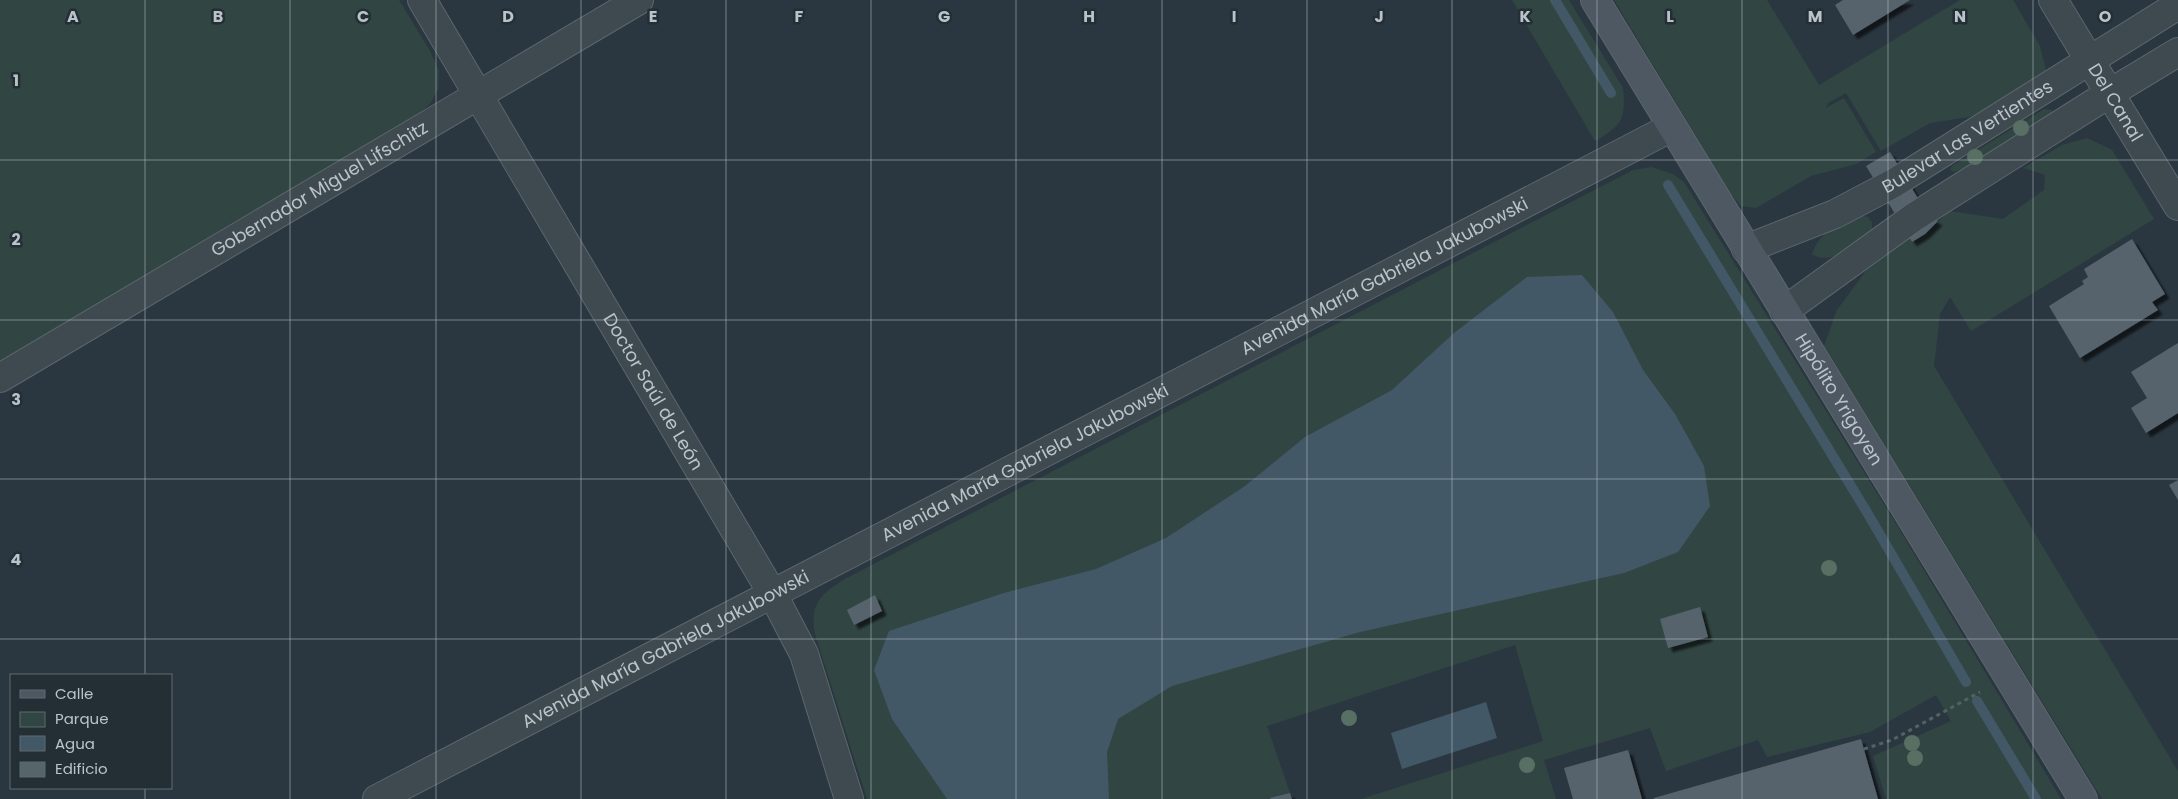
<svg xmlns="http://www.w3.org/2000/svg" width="2178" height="799" font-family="Poppins,sans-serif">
	<defs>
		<filter id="shadow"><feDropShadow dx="4.5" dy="4.5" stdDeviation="1" flood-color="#0009"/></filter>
	</defs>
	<rect width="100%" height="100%" fill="#2b3740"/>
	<g fill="#314643">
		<polygon points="0,0 399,0 430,51 439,71 438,89 430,104 416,116 0,361"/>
		<path d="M 1512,0 L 1569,0 L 1623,88 C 1626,119 1622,125 1595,141 Z"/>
		<polygon points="1614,0 1767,0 1819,85 1960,0 2013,0 2040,46 2047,74 2001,105 1969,117 1930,123 1881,151 1846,93 1828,103 1826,108 1844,98 1876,152 1856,164 1811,176 1756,208 1741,206 1731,194"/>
		<polygon points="2044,109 2052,110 2053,115 1968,167 1954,172 1950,170 1952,166"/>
		<polygon points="2087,138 2112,150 2154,219 1971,331 1950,297 1940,314 1934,366 2178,771 2178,799 2102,799 1824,346 1837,310 1865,272 1906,231 1912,242 1925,234 1949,211 2003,219 2044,190 2045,175 2023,168 2062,145"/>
		<path d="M 1652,167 L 1673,174 L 1684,182 L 1895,522 L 2061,799 L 1886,799 L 1873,756 L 1951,721 L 1936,695 L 1870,732 L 1767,757 L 1758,740 L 1666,771 L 1650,728 L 1544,760 L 1556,799 L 1361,799 L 1543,741 L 1515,645 L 1267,726 L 1290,793 L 1268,799 L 867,799 L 815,634 C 810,604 819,596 843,580 L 1633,170 Z"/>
		<path d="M 1858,215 L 1868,217 L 1872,222 L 1872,232 C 1857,243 1832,267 1812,254 C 1821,230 1837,225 1858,215 Z"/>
	</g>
	<g fill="#425866">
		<polygon points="1582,275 1613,312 1643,370 1675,414 1704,466 1710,506 1678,552 1624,573 1360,632 1172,686 1118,719 1107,752 1109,799 947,799 892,719 874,670 889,631 1004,593 1096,569 1166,538 1245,486 1305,437 1392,390 1454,333 1527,277"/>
		<polygon points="1486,702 1497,738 1402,769 1391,733"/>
	</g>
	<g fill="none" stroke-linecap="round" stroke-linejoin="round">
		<g stroke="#425866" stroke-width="10">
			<polyline points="1555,0 1611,93"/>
			<polyline points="1668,185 1868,514 1966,682"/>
			<polyline points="1977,701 2036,799"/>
		</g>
	</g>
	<g fill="#56646c" filter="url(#shadow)">
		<polygon points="1843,0 1910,0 1853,35 1835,5"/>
		<polygon points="1890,152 1928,215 1938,221 1925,234 1912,242 1866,166"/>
		<polygon points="2132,239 2165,294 2152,302 2158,310 2080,358 2049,306 2084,284 2082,281 2088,277 2084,269"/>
		<polygon points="2178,343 2178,413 2146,433 2131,408 2147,398 2131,372"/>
		<polygon points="2178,480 2178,500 2169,485"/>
		<polygon points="875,595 882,611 854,625 847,610"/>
		<polygon points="1700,607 1708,637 1668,648 1660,619"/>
		<polygon points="1861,739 1878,799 1654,799 1654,798"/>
		<polygon points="1628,750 1642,799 1573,799 1564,768"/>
		<polygon points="1290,793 1292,799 1270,799 1270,798"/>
	</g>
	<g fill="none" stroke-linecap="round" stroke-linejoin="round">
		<g stroke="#5c666d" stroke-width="30">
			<g id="minor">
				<path id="s1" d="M 422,0 L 772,593 L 804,654 L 849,799"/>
				<path id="s2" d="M 2053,0 L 2178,206"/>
				<path id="s3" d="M 1746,249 L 1835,214 L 1894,183 L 2178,5"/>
				<polyline points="1784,311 1914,217 2110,93 2178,52"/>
				<path id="s4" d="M 0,378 L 639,0"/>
				<path id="s5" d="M 377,799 L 1672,127"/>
			</g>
		</g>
		<g stroke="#5c666d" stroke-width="30">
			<g id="secondary">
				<path id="s6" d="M 1595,0 L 2083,799"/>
			</g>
		</g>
		<polyline stroke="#526462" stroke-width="3" stroke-dasharray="4 4" stroke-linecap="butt" points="1864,749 1892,740 1980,692"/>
		<use href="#minor" stroke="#3e4950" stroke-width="28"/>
		<use href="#secondary" stroke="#4d5862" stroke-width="28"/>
	</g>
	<g fill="#586f63">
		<circle cx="2021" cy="128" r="8"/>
		<circle cx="1975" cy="157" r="8"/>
		<circle cx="1829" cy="568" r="8"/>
		<circle cx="1349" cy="718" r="8"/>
		<circle cx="1912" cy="743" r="8"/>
		<circle cx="1915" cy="758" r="8"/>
		<circle cx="1527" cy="765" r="8"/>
	</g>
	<path fill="none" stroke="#bbc3ca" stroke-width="1" stroke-opacity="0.55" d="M 145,0 L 145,675M 290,0 L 290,799M 436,0 L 436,799M 581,0 L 581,799M 726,0 L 726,799M 871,0 L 871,799M 1016,0 L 1016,799M 1162,0 L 1162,799M 1307,0 L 1307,799M 1452,0 L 1452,799M 1597,0 L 1597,799M 1742,0 L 1742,799M 1888,0 L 1888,799M 2033,0 L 2033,799M 0,160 L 2178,160M 0,320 L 2178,320M 0,479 L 2178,479M 0,639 L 2178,639M 145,788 L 145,799"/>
	<g text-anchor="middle" stroke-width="5" stroke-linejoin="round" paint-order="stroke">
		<g font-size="18" fill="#bbc3ca" stroke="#232e35">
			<text dy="6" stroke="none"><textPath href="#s2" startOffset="120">Del Canal</textPath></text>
			<text dy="6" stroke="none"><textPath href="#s3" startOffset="249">Bulevar Las Vertientes</textPath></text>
			<text dy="6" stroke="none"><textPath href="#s4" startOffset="371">Gobernador Miguel Lifschitz</textPath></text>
			<text dy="6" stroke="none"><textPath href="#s5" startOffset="1135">Avenida María Gabriela Jakubowski</textPath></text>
			<text dy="6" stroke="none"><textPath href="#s1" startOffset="455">Doctor Saúl de León</textPath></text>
			<text dy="6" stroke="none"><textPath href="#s6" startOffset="468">Hipólito Yrigoyen</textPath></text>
			<text dy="6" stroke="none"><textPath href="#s5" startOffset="730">Avenida María Gabriela Jakubowski</textPath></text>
			<text dy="6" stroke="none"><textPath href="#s5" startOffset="325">Avenida María Gabriela Jakubowski</textPath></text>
		</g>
	</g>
	<g font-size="16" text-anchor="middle" font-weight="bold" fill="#bbc3ca" stroke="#232e35" stroke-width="5" stroke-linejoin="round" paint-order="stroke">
		<text x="73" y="22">A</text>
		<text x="218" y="22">B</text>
		<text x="363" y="22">C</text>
		<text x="508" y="22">D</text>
		<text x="653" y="22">E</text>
		<text x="799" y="22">F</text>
		<text x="944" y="22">G</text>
		<text x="1089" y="22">H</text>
		<text x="1234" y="22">I</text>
		<text x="1379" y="22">J</text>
		<text x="1525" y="22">K</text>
		<text x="1670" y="22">L</text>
		<text x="1815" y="22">M</text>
		<text x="1960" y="22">N</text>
		<text x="2105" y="22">O</text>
		<text x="16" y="86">1</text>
		<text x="16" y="245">2</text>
		<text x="16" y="405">3</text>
		<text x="16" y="565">4</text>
	</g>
	<rect x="10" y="674" width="162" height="115" fill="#232e35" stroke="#606a71"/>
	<rect x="20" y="690" width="25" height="8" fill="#4d5862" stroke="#606a71"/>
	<text x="55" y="699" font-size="15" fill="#bbc3ca">Calle</text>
	<rect x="20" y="712" width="25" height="15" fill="#314643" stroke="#606a71"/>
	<text x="55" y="724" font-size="15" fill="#bbc3ca">Parque</text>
	<rect x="20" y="736" width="25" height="15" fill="#425866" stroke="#606a71"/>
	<text x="55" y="749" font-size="15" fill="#bbc3ca">Agua</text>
	<rect x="20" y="762" width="25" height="15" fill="#56646c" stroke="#606a71"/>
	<text x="55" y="774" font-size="15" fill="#bbc3ca">Edificio</text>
</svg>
